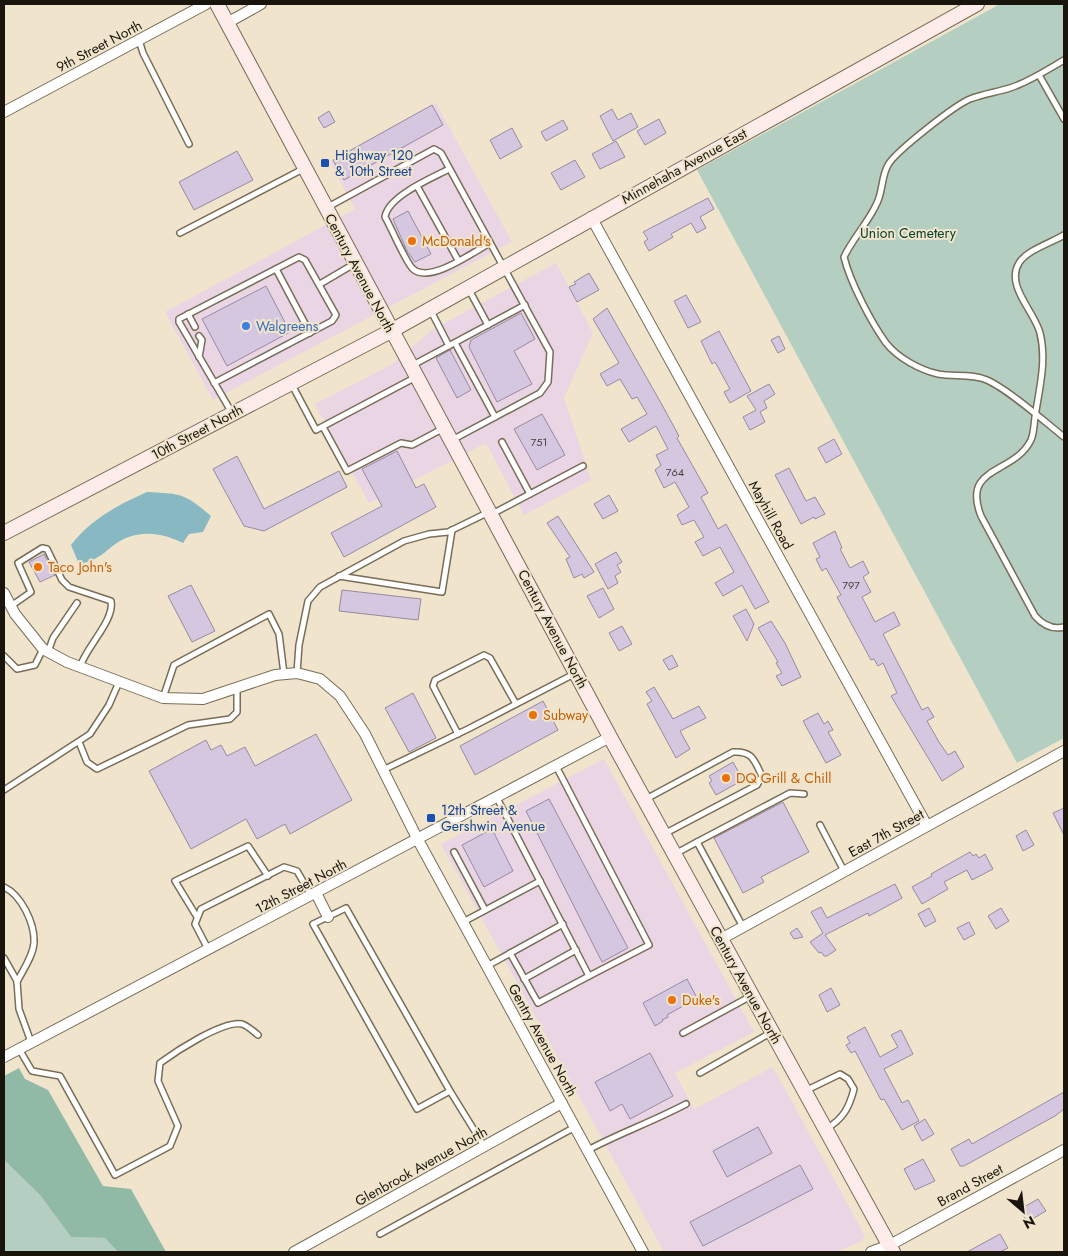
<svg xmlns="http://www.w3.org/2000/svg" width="1068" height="1256" font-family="Jost,sans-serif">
	<rect width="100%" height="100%" fill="#f0e5cc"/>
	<g fill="#e9d5e4">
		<polygon points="436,103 512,242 213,400 165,312 355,209 330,161"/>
		<polygon points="556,263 593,333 564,398 591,480 524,515 486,443 369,503 315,404 391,365 432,330"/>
		<polygon points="604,759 754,1032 675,1073 694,1109 773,1067 865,1236 860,1242 835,1252 664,1252 441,844"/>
	</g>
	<g fill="#b4cec1">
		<polygon points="1000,4 1064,4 1064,738 1017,763 697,170"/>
		<polygon points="4,1160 40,1195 71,1237 105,1238 118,1252 4,1252"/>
	</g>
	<polygon fill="#91baa6" points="19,1068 25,1079 48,1090 103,1186 131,1189 166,1252 118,1252 105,1238 71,1237 40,1195 4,1160 4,1076"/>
	<path fill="#88b8c1" d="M 147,492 C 182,494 184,493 211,516 L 203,532 L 189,534 L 183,543 C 165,534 146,530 126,538 C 107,546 105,559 79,564 L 71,545 C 91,519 118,505 147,492 Z"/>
	<g fill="#d5c7df" stroke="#978aa0">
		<polygon points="432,105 443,125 344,180 333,160"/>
		<polygon points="612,109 618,120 631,113 638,127 613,141 600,116"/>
		<polygon points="329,111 335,122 324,128 318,118"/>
		<polygon points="659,119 666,133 645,145 637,131"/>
		<polygon points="563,120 568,129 546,141 541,132"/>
		<polygon points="512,128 522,147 500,159 490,140"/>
		<polygon points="616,141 625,157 600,169 592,154"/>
		<polygon points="237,151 253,180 194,210 179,182"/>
		<polygon points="575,160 585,177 561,190 551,173"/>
		<polygon points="708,198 714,209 700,217 706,228 697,233 691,223 671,234 673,237 649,251 644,242 648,239 643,232"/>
		<polygon points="408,211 431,254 415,262 407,251 393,219"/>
		<polygon points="589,273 599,290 577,302 569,287 576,284 574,282"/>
		<polygon points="266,286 290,332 227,366 202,319"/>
		<polygon points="686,295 701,322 688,328 674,301"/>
		<polygon points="607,308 661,403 679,436 677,438 708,493 701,497 718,529 726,524 769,602 755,609 742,585 723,596 715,583 734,572 720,547 703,556 695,542 704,537 694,520 682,525 677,515 689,507 675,482 664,488 655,470 661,465 656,455 668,449 656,426 629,442 621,429 647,414 637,397 632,399 620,379 607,386 600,374 619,363 593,319"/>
		<polygon points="521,313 535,339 514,351 532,384 497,402 469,347 471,340"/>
		<polygon points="719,331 751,391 730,403 724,392 730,389 715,362 712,364 701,341"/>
		<polygon points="779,336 785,349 778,353 771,340"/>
		<polygon points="450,350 471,390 457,398 436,358"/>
		<polygon points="769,384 775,394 764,401 767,408 760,412 765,422 750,430 743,417 756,410 747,396"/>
		<polygon points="542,414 565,455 537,470 514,429"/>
		<polygon points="834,439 842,454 826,463 818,448"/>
		<polygon points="397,451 416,488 424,484 436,507 344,557 331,533 382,506 362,469"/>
		<polygon points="237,456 264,509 339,471 347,487 264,531 244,526 213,469"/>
		<polygon points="789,468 806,501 815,497 825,514 815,519 814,517 801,524 775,475"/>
		<polygon points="609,495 618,511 603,519 594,504"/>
		<polygon points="558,516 594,572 584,578 582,574 574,578 566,559 570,557 547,523"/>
		<polygon points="835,531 842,548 840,549 850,568 863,561 869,573 863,577 871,592 862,597 875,622 894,612 900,625 883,634 922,710 928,707 934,717 927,721 939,742 948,755 955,751 964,767 942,781 891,696 897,693 883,663 878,666 874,659 871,660 837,597 841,595 826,568 822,571 816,559 820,557 813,543"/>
		<polygon points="616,552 622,562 617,565 621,572 615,576 618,583 608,589 595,564"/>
		<polygon points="44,554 55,575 40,582 29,562"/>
		<polygon points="191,585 215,631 192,642 168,596"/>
		<polygon points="603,588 614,609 599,618 587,596"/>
		<polygon points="342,590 421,599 418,620 339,611"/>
		<polygon points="746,609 754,624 747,641 733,616"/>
		<polygon points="771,621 785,643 801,677 782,686 776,676 782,673 776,663 778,662 758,628"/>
		<polygon points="622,626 632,644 619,651 609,633"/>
		<polygon points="672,655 678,666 669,670 663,660"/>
		<polygon points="654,687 673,719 699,706 706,718 680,731 690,749 676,758 647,704 652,701 646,692"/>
		<polygon points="413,693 436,738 409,752 385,708"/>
		<polygon points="543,701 558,730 475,775 460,746"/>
		<polygon points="818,713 824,724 828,721 833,730 828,732 841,755 826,763 803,721"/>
		<polygon points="316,734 352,800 290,834 285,824 257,839 246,819 191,849 149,771 206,740 211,750 221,745 227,756 245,747 255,766"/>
		<polygon points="733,762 743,780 716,795 709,783 712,781 709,776"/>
		<polygon points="549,799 628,948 602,962 526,811"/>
		<polygon points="783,802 809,852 761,877 764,882 743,893 714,838"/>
		<polygon points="1064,808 1064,835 1053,813"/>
		<polygon points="492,829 513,871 484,887 462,845"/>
		<polygon points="1026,830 1034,845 1023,851 1016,836"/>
		<polygon points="970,852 973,856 976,854 979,858 985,854 993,869 972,880 967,870 944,882 948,889 922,904 912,887 932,876 931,874"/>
		<polygon points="895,884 902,898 869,916 868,913 825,935 836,950 827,956 824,956 821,952 819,953 810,942 823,933 811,912 821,907 827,918"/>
		<polygon points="929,908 936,921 925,927 918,914"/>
		<polygon points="1001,908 1009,921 996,929 988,916"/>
		<polygon points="969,922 975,934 964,940 957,928"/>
		<polygon points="797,928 803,937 794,939 790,933"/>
		<polygon points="687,979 697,998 667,1015 668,1017 662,1020 663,1021 655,1026 643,1003"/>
		<polygon points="831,988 840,1005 827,1012 819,995"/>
		<polygon points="865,1027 880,1057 898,1047 891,1035 901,1030 913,1054 884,1069 902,1103 908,1100 919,1121 902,1130 884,1099 881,1100 855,1051 851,1053 846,1045 850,1043 847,1037"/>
		<polygon points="650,1053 673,1096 630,1119 622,1104 610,1111 595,1082"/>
		<polygon points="1064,1092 1064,1109 1055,1116 964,1166 960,1166 951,1149 969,1139 972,1144"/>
		<polygon points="925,1119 934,1134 922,1141 914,1126"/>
		<polygon points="758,1127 772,1153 727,1177 713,1151"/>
		<polygon points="923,1159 935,1181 915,1190 904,1169"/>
		<polygon points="800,1165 813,1189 703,1246 690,1222"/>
		<polygon points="1038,1199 1046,1211 1027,1222 1023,1214 1026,1212 1024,1207"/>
		<polygon points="1000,1234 1008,1248 1000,1252 967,1252"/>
	</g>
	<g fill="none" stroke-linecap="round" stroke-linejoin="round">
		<g stroke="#786d57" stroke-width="8">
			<g id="service">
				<polyline points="139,40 143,53 189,144"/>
				<path d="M 1064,60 C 1047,70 1029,82 1010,88 C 997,92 983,94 970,99 C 955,105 895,152 888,165 C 881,177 883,193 876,205 C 867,224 853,238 844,257 C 850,282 871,322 886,343 C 898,358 920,370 938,374 C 954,377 971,373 987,380 C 1009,390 1044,421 1064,437"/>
				<polyline points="1039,75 1064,119"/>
				<path d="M 449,169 C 432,178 388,196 385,217 C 391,227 406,263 413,269 C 430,284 473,252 490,243"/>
				<polyline points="417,186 458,260"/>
				<polyline points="328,207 434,149 441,153 550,352 548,382 540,393 452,440"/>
				<polyline points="180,233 303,169"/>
				<path d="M 1064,235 C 1051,243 1027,250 1019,263 C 1005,286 1035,312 1040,333 C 1047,361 1039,390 1035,417 C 1034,424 1034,433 1031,440 C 1014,475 961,465 981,516 L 1035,616 C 1043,625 1052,630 1064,627"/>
				<polyline points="276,269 310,333"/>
				<polyline points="320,284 354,264"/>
				<polyline points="468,288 488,325"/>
				<polyline points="431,311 449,346"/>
				<polyline points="188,314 195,327"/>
				<polyline points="455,343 495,417"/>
				<polyline points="199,357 202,340 199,336"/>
				<polyline points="413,365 525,305"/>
				<polyline points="214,383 332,321 336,315 305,260 299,257 179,319 179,322 232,413"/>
				<polyline points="291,383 316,430 416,377"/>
				<polyline points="323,427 347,471 401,443 412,445 444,428"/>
				<polyline points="502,442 530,494"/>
				<polyline points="492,514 583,466"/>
				<polyline points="339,576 442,592 452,530"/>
				<path d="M 11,606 L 31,592 L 18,563 L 42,548 L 47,549 L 62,580 L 69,587 L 111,601 C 115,620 86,647 80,667"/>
				<polyline points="48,652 53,638 77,603"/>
				<polyline points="4,656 17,669 35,665 43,649"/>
				<polyline points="297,673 299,645 308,601 320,587 404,541 429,534 448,532 489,512"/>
				<polyline points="163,698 174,665 269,614 279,634 284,674"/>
				<polyline points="458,734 433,686 435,680 484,655 490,658 516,704"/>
				<polyline points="79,742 87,762 97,769 188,725 230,719 237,712 237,688"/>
				<polyline points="383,770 470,728 574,674"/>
				<polyline points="4,790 90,734 109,705 119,682"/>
				<polyline points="497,798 589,976 649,945 556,766"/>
				<path d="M 646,799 L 733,752 C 753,751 754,760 762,776 L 757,785 L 664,834"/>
				<polyline points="820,825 844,871"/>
				<polyline points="454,852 485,910"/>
				<polyline points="675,854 697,842"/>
				<path d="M 4,887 C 21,895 35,923 34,943 C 33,956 23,970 17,982"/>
				<polyline points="197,917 175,881 248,846 268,876"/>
				<polyline points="463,922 540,881"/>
				<polyline points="743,927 697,842 790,793 804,794"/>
				<polyline points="208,949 195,924 201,909 284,867 297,871 311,895"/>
				<polyline points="510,953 538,1003 589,976"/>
				<polyline points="4,958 17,981 19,1009 31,1042"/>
				<polyline points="487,966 563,924"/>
				<polyline points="524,979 576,950"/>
				<polyline points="683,1033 751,996"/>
				<path d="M 19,1049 L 32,1071 L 60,1076 L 115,1175 L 170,1146 L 178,1126 L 158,1081 L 160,1063 C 175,1052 223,1020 242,1024 C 248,1026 253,1031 258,1035"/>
				<polyline points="700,1073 772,1032"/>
				<polyline points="450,1091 417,1109 313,924 346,908 450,1091 484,1146"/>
				<path d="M 805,1091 L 840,1074 L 848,1079 L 854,1089 C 849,1108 843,1119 826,1129"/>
				<path d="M 588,1150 C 620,1133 654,1121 686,1104"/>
				<polyline points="380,1234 575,1127"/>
			</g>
		</g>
		<g stroke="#786d57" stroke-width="12">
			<g id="minor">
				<polyline points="227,23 261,4"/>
				<polyline points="4,112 206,4"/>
				<polyline points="591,217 927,826"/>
				<polyline points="4,593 15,614 43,649 67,662 163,698 203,699 275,675 297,673 320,679 340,696 365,734 418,840 643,1252"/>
				<polyline points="316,893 328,917"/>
				<polyline points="721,939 1064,751"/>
				<polyline points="4,1057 610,737"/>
				<polyline points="294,1252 562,1103"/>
				<polyline points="871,1252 890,1245 1064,1150"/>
			</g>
		</g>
		<g stroke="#786d57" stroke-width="16">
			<g id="secondary">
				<polyline points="217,4 610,737 893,1252"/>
				<polyline points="4,533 391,331 977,4"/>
			</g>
		</g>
		<use href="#service" stroke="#fff" stroke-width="5"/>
		<use href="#minor" stroke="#fff" stroke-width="10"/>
		<use href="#secondary" stroke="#fdece9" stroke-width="14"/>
	</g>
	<g fill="#1a4fb4" stroke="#f0e5cc" stroke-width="2">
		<rect x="320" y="158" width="10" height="10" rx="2.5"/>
		<rect x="426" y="813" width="10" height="10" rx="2.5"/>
	</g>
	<g fill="#e8710a" stroke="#f0e5cc" stroke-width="2">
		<circle cx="412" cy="241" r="5"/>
		<circle cx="38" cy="567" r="5"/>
		<circle cx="533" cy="715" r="5"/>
		<circle cx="726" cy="778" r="5"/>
		<circle cx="672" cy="1000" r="5"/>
	</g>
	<circle fill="#3f7fe0" stroke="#f0e5cc" stroke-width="2" cx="246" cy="326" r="5"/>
	<g text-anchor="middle" stroke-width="4" stroke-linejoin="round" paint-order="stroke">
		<g font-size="11" fill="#484241">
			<text x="539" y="446">751</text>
			<text x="675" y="476">764</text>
			<text x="851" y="589">797</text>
		</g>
		<g font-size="14" fill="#19150c" stroke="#f0e5cc">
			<text transform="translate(99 46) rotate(-28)" y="5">9th Street North</text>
			<text transform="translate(684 166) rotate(-29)" y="5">Minnehaha Avenue East</text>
			<text transform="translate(360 273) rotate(62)" y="5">Century Avenue North</text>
			<text transform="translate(197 432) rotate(-28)" y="5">10th Street North</text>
			<text transform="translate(771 515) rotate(61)" y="5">Mayhill Road</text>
			<text transform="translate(553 629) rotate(62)" y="5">Century Avenue North</text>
			<text transform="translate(886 833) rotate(-29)" y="5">East 7th Street</text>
			<text transform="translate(301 886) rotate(-28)" y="5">12th Street North</text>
			<text transform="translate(746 985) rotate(61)" y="5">Century Avenue North</text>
			<text transform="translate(543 1040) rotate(61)" y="5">Gentry Avenue North</text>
			<text transform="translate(421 1166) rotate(-29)" y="5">Glenbrook Avenue North</text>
			<text transform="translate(970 1185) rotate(-29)" y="5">Brand Street</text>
		</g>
		<g font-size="14" fill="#164399" stroke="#f0e5cc" text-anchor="start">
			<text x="335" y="160">Highway 120<tspan x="335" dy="16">&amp; 10th Street</tspan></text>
			<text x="441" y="815">12th Street &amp;<tspan x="441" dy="16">Gershwin Avenue</tspan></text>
		</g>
		<g font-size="14" fill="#06402c" stroke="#f0e5cc">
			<text x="908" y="238">Union Cemetery</text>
		</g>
		<g font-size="14" fill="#c56008" stroke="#f0e5cc" text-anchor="start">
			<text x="422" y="246">McDonald's</text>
			<text x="48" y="572">Taco John's</text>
			<text x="543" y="720">Subway</text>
			<text x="736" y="783">DQ Grill &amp; Chill</text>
			<text x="682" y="1005">Duke's</text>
		</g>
		<g font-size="14" fill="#366cbe" stroke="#f0e5cc" text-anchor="start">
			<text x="256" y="331">Walgreens</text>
		</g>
	</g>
	<rect width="1068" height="1256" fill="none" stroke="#19150c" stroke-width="10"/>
	<g transform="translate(1023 1211) rotate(152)" stroke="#f0e5cc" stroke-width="4" paint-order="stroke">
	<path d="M0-4L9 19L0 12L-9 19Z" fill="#19150c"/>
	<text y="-8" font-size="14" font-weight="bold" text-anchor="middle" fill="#19150c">N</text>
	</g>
</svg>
